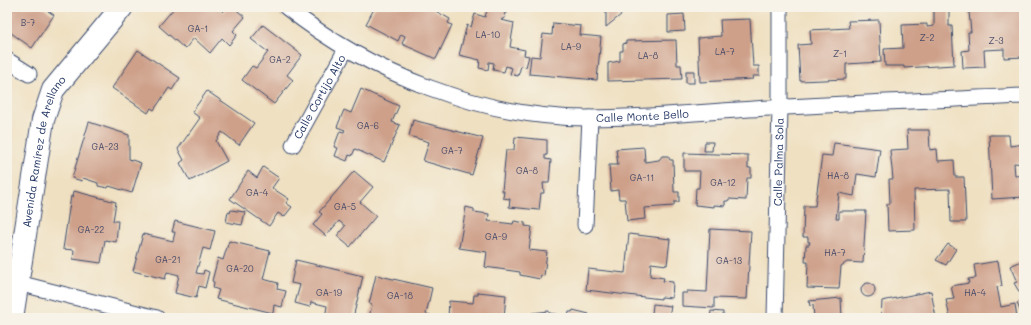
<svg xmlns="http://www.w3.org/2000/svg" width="1031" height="325" font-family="Mali,sans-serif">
	<rect width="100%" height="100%" fill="#f7f3e8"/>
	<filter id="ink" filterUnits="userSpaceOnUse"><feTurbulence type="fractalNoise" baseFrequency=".025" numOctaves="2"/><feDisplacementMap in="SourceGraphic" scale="8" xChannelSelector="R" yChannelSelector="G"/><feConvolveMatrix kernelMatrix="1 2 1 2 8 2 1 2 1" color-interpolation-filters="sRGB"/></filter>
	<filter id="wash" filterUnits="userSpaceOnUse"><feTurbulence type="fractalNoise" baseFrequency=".012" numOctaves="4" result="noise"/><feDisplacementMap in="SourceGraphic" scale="16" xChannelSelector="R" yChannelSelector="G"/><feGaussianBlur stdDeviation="0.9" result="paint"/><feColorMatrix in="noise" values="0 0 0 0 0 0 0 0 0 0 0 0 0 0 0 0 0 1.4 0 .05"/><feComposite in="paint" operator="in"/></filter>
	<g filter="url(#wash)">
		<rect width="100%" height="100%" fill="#efe0c1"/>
		<g id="blocks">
			<g fill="#cea08a">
				<polygon points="7,7 42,7 54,15 32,48 7,30"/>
				<polygon points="175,7 218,7 223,12 227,7 233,7 245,17 233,31 237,35 229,45 222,38 210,53 194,38 185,49 159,26"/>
				<polygon points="375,7 434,7 432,9 450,19 448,23 452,25 436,59 402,44 405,36 401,34 398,41 366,24"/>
				<polygon points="488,7 505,7 508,12 504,14 506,17 501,20 514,23 510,47 525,50 524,55 529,56 526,67 521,66 518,76 510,74 512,68 506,66 504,72 493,70 494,63 489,62 488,70 479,68 480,60 459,55 467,25 471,27 475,14 485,17"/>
				<rect x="606" y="7" width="15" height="2"/>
				<polygon points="967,7 1024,8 1024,57 1004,58 1004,49 984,50 985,67 963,68 962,51 969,50 968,32 971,32 969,12 967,12"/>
				<polygon points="949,8 949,26 952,26 954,65 904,68 904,66 885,66 884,49 903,48 902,25 927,24 927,27 934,26 934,9"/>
				<polygon points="606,11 620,12 622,14 606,27"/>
				<polygon points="684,14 685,31 668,32 668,15"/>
				<polygon points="750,19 753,66 759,66 759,76 752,76 753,79 700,82 698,38 721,36 720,20"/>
				<polygon points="879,20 881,62 846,64 846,79 800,81 798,45 811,44 810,30 849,28 848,21"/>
				<polygon points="553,23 581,26 580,35 601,37 597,80 529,74 531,56 540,57 543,34 552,35"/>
				<polygon points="263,25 302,55 287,75 293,80 274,104 242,80 252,66 256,68 268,52 251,39"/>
				<polygon points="676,40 677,65 681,65 682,79 608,81 608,63 620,61 620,51 623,51 623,44 626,43 626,41"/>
				<polygon points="138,50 180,78 172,90 169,88 154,110 151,108 148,113 112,88"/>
				<rect x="686" y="71" width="8" height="12"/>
				<polygon points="361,89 399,106 392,122 400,125 384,162 355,149 352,156 349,155 347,161 335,156 338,148 334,147 340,131 344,132 345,130 337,127 344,110 351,113"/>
				<polygon points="207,91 254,123 239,145 222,132 216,141 227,161 190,181 180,163 184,160 178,149 200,118 192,112"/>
				<polygon points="413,120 483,138 472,175 423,161 429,142 409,136"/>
				<polygon points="89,122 129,135 129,159 141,163 132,193 109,186 108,188 98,186 98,183 83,178 82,181 72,178"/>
				<polygon points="907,130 929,130 930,150 937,149 938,161 954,160 955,177 964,177 966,222 951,222 950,189 914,190 915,230 888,231 887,204 890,204 889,179 893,179 890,150 908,149"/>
				<polygon points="989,135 1009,135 1010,146 1024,144 1024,164 1014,163 1015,176 1024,175 1024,197 992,199"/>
				<polygon points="515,137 547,140 547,155 545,155 545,159 551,160 549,183 543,183 544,193 541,193 539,210 509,207 510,199 503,198 504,191 502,191 506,150 514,150"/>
				<polygon points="705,142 713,142 712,151 704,151"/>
				<polygon points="834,143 880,149 876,177 857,174 854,196 839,193 836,219 839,219 839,211 866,211 863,263 847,262 841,266 839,289 807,288 808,262 805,262 806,245 809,245 810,242 808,242 808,237 803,237 804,206 815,206 822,155 832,156"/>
				<polygon points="644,147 645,162 659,160 662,156 668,156 670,160 673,160 674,192 679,192 679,202 674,202 674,206 644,208 645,219 627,221 625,199 619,199 618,190 611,191 609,165 618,165 616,149"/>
				<polygon points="684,153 748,155 748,168 751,168 751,178 747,178 746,200 729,199 728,201 725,201 725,206 714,205 714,207 695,205 696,188 699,188 700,171 684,171"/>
				<polygon points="263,167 279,178 272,188 289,199 286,203 292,207 284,217 278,213 269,226 230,199 248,171 257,178"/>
				<polygon points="354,171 373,187 360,202 376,216 350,247 337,236 345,226 339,221 326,236 313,225 322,214 319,212"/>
				<polygon points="74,191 116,202 113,221 118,221 116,242 105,240 101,263 73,259 74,250 63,249 71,196 73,197"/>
				<polygon points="466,207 474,209 474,212 489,214 488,221 513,224 514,221 520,222 525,223 525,226 532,227 529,250 547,252 544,276 541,275 540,279 520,275 520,272 485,267 487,252 459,248"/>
				<polygon points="231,210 245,212 242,225 226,222 228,212 230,213"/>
				<polygon points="175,221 215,231 210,250 203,248 196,273 203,274 204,270 209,272 205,288 199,286 196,298 175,293 179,275 167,272 165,279 133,271 143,234 173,241 175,232 172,232"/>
				<polygon points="710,229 751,231 747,299 714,298 714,308 682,306 682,293 687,293 687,291 707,292"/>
				<polygon points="629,234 670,239 667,265 651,263 650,276 664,278 663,281 673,282 672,298 661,297 661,299 586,290 588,269 625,273"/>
				<polygon points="229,241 270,251 263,279 278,283 277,289 286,291 282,307 274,305 273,313 216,299 219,290 213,288 214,282 212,281 218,258 223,260"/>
				<polygon points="948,244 956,249 946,265 936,260"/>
				<polygon points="296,260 363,276 353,318 325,318 327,306 311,302 310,307 295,303 300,285 291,283"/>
				<polygon points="1024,260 1024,318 1023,318 1017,303 1024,300 1014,283 1017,282 1010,266"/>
				<polygon points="998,261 1002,286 997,287 1001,307 1015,304 1017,318 950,318 946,300 954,299 951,286 969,283 968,279 976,278 974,265"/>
				<polygon points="376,275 432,288 426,314 433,316 433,318 369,318 372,305 369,304"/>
				<circle cx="868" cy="290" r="7"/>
				<polygon points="931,291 936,318 881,318 882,301"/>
				<polygon points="478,292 506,295 504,318 448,318 449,301 473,303 474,295 478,295"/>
				<polygon points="841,298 842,318 814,318 813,305 810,306 809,301"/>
				<polygon points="653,304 671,306 669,316 652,314"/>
				<polygon points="573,310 589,314 588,318 532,318 532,313 549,311 549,313 568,316 569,312 572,312"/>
				<polygon points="711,311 723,312 723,315 744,318 710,318"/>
			</g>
		</g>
	</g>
	<g filter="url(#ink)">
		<use href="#blocks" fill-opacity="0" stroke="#3b4a6d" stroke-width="1"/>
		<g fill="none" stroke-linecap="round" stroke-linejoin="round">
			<g stroke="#3b4a6d" stroke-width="17">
				<g id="street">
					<path id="s1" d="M 286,7 C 369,73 483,119 591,118 C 651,118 711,111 771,108 C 855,103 940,100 1024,96"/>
					<polyline points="7,60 29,74"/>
					<path id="s2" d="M 293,145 L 346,49"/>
					<polyline points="585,225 590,118"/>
					<polyline points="10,281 157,318"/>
					<path id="s3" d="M 775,318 L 780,107 L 780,7"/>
				</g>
			</g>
			<g stroke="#3b4a6d" stroke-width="24">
				<g id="secondary">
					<path id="s4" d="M 12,318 L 43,120 L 53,90 L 122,7"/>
				</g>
			</g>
			<use href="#street" stroke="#fff" stroke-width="15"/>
			<use href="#secondary" stroke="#fff" stroke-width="22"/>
		</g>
	</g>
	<g text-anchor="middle" stroke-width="3.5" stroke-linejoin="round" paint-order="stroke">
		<g font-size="9" fill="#484b69">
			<text x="28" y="26">B-7</text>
			<text x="198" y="32">GA-1</text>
			<text x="488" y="38">LA-10</text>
			<text x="927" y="41">Z-2</text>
			<text x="996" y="44">Z-3</text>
			<text x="571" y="50">LA-9</text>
			<text x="725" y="55">LA-7</text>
			<text x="840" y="57">Z-1</text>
			<text x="648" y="59">LA-8</text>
			<text x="280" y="63">GA-2</text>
			<text x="368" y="129">GA-6</text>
			<text x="105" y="150">GA-23</text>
			<text x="452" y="154">GA-7</text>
			<text x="527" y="174">GA-8</text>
			<text x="838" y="179">HA-8</text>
			<text x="642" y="181">GA-11</text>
			<text x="723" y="186">GA-12</text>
			<text x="257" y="196">GA-4</text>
			<text x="345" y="210">GA-5</text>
			<text x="91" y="233">GA-22</text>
			<text x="496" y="240">GA-9</text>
			<text x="835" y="256">HA-7</text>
			<text x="168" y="263">GA-21</text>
			<text x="729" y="264">GA-13</text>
			<text x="240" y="272">GA-20</text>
			<text x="329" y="296">GA-19</text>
			<text x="975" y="296">HA-4</text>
			<text x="400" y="299">GA-18</text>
		</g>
		<g font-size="11" fill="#1b2f5e" stroke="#f7f3e8">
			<text dy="4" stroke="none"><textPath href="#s2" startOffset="55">Calle Cortijo Alto</textPath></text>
			<text dy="4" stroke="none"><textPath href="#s1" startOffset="382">Calle Monte Bello</textPath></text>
			<text dy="4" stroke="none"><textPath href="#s4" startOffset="170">Avenida Ramírez de Arellano</textPath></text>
			<text dy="4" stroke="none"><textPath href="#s3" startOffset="156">Calle Palma Sola</textPath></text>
		</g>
	</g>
	<rect width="1031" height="325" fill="none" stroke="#f7f3e8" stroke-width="24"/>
</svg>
